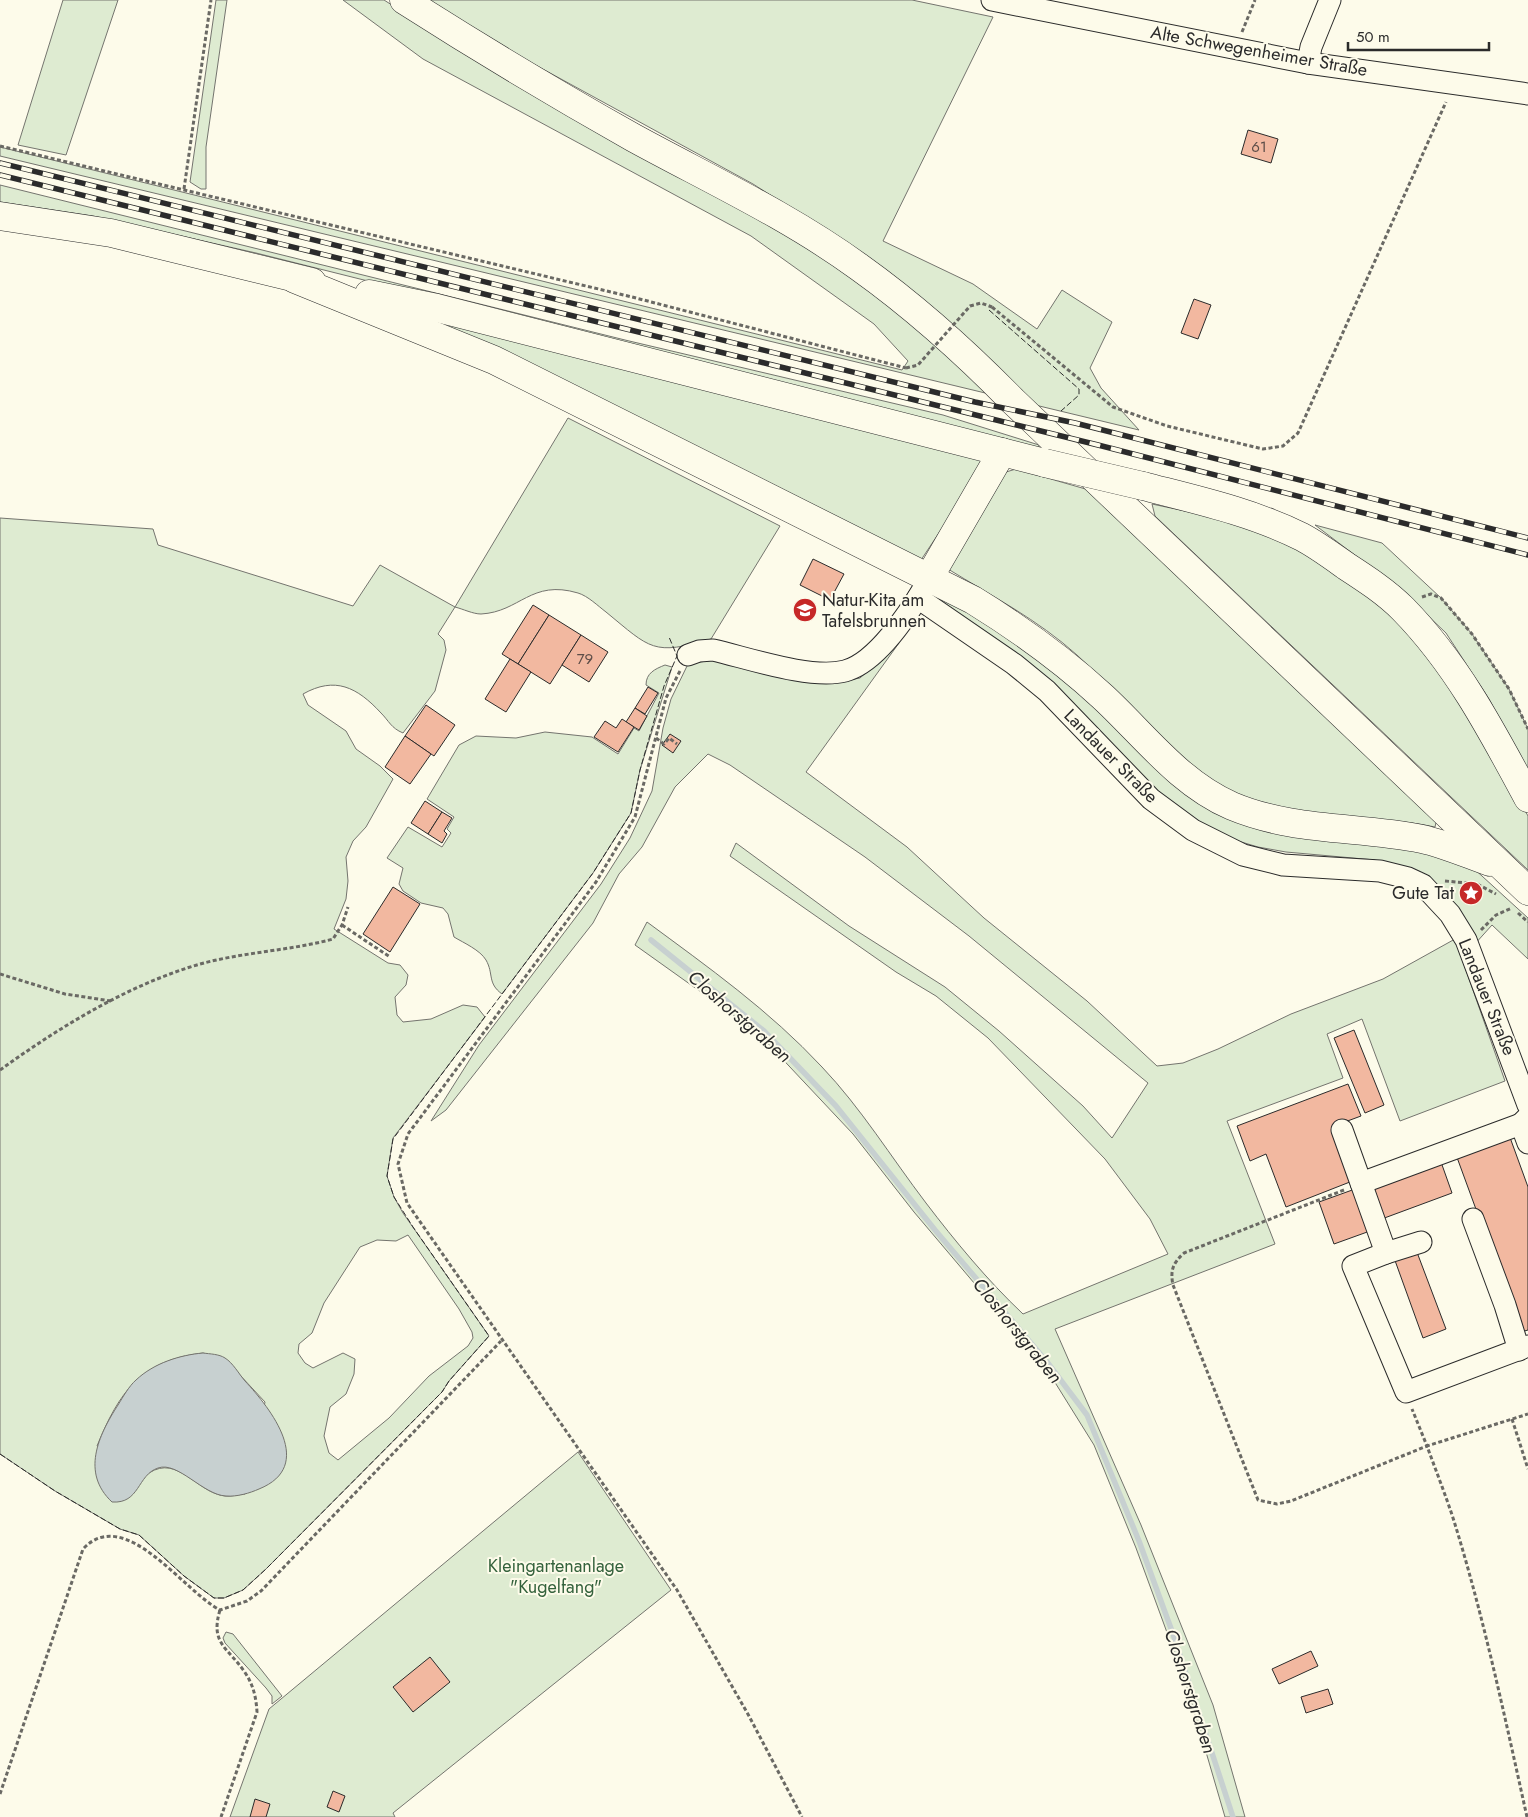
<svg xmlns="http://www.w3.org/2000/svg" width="1528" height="1817" font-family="Jost,sans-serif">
	<rect width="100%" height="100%" fill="#fdfbea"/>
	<g fill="#deebd1" stroke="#74746e" fill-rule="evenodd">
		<polygon points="63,0 118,0 66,155 18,145"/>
		<polygon points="216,0 227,0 206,147 206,189 201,189 190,182"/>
		<polygon points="343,0 384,0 428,28 855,249 753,184 497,44 425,0 912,0 993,17 883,241 973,284 1037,329 1062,290 1112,322 1090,368 1101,388 1139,430 0,156 0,147 902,370 908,361 874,324 751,236 423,59"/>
		<polygon points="0,185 625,340 943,415 1039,445 1039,449 256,253 93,216 0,202"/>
		<polygon points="434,320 979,457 984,465 921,560"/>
		<path d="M 568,418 L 780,526 L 711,639 C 653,656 651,649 606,612 C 598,606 588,596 578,593 C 531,579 520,612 481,614 C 473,614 463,609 455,607 L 438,634 L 444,640 L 446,650 L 435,691 L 403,733 C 391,728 389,721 381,713 C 357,687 335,676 303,694 L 308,705 L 346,731 L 356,749 L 380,766 L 393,779 L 366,827 L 353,841 L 346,857 L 348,881 L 346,899 L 334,929 L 388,963 L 400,965 L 408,975 L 406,985 L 395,997 L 397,1015 L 403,1022 L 431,1019 L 463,1005 L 477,1007 L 485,1017 L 393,1138 L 387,1176 L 394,1197 L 403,1213 L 489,1336 L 449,1381 L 442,1392 L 266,1569 L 243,1590 L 224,1598 L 214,1598 L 184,1576 L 139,1535 L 120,1529 L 55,1491 L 0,1454 L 0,518 L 153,529 L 158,545 L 353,606 L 380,565 L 455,607 ZM 408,1235 L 459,1309 L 472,1332 L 473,1338 L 468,1346 L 429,1376 L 389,1418 L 338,1460 L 329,1453 L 324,1436 L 330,1407 L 346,1394 L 354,1374 L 355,1359 L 343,1353 L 313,1368 L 305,1363 L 298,1353 L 299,1344 L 312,1333 L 324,1303 L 360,1247 L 377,1240 L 396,1241 ZM 203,1353 L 225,1359 L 265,1402 L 245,1494 C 239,1494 231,1497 225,1496 C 197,1493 178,1454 149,1473 L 97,1446 C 119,1392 141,1360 203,1353 Z"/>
		<path d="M 1016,469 L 1096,492 L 1437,818 L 1435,827 C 1365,812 1284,825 1220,789 C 1163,757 1124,698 1077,655 C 1038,620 992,596 948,569 L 1006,472 Z"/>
		<polygon points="1152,504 1246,524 1291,542 1415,630 1480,729 1528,816 1528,870 1155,516"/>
		<polygon points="1315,525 1382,543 1441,598 1472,634 1509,689 1528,729 1528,773 1489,699 1446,633 1401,590"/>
		<polygon points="938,593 1015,633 1184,783 1471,866 1528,918 1528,959 1492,925 1474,945 1467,931 1375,860 1286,852 1258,847 1238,841 1183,813 937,598"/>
		<path d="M 899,643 L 806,772 L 907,847 L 984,918 L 1087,1001 L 1157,1066 L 1183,1063 L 1218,1049 L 1291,1014 L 1383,979 L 1455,939 L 1505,1081 L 1400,1121 L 1362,1019 L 1327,1034 L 1343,1078 L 1227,1121 L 1275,1244 L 1055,1329 L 1141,1525 L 1213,1705 L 1245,1817 L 1225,1817 L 1187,1687 L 1136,1548 L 1094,1445 L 1046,1368 L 914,1212 L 853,1134 L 757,1032 L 635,945 L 647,922 C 708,967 770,1011 822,1067 C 861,1108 891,1157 926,1203 C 955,1241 987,1280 1023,1314 L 1168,1254 L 1150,1219 L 1105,1159 L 988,1038 L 936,996 L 896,972 L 730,856 L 736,843 L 849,926 L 945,987 L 999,1031 L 1083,1106 L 1112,1138 L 1148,1083 L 969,936 L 865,857 L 730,765 L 708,754 L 675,787 L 642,847 L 619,874 L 593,923 L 446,1110 L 431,1121 L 479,1045 L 601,884 L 630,838 L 652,791 L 663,728 L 671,699 L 688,664 L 713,660 L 833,683 L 860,678 Z"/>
		<path d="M 665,665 L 672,667 L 640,770 L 631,813 L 593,873 L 502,994 C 487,983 494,974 486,960 C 480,950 464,943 454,937 L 448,914 L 443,908 L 421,903 L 403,891 L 399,884 L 403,868 L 387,858 L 408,827 L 442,847 L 451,833 L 447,829 L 454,817 L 427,799 L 459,745 L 476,736 L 516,738 L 545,732 L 592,737 L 618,754 L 634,728 L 639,731 L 659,693 L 646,685 C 646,673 655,669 665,665 Z"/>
		<polygon points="578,1452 671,1590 393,1813 395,1817 230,1817 269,1709"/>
		<polygon points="226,1632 233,1634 282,1696 272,1704 272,1696 266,1688 225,1643 223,1638"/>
	</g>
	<path fill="#c7d0d0" stroke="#74746e" d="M 203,1353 C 210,1354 219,1354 225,1358 C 233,1363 239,1374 245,1381 C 271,1409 316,1466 259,1489 C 250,1493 237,1497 226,1496 C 203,1495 178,1461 158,1468 C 137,1475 140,1504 112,1502 C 81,1473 98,1436 118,1405 C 123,1397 129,1386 136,1380 C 154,1363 180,1355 203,1353 Z"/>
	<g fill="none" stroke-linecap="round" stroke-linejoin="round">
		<polyline stroke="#c7d0d0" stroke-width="5.5" points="651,940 764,1031 836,1106 935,1230 1047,1362 1087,1415 1139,1541 1173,1634 1233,1817"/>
	</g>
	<g fill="#f2b8a0" stroke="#2b2b2b">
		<polygon points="1248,130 1278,139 1271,163 1241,154"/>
		<polygon points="1194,299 1211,305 1198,339 1181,333"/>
		<polygon points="813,559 844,574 830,600 800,585"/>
		<polygon points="533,605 549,615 518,664 502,654"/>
		<polygon points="549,615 581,635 550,684 518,664"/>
		<polygon points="581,635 608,652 589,682 562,665"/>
		<polygon points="510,659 531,672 506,712 485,699"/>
		<polygon points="648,687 658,693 645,714 635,708"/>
		<polygon points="426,705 455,725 434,756 405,736"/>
		<polygon points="635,708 647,716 639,730 626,722"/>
		<polygon points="622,719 634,727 618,752 594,737 605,721 616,728"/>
		<polygon points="670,734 681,741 673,753 662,745"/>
		<polygon points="405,736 431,754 410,784 385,767"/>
		<polygon points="425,801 442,812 428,834 411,823"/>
		<polygon points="442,812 452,818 444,831 447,834 442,843 428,834"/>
		<polygon points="393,887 420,904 390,952 363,934"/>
		<polygon points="1354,1030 1384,1105 1365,1113 1334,1038"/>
		<polygon points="1348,1084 1361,1116 1334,1126 1355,1180 1286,1207 1266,1154 1250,1161 1237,1126"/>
		<polygon points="1508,1132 1528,1187 1528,1330 1521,1332 1455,1152"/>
		<polygon points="1441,1162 1452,1193 1379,1220 1368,1189"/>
		<polygon points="1355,1189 1370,1231 1334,1244 1319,1202"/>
		<polygon points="1415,1247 1446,1329 1423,1338 1393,1255"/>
		<polygon points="1311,1651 1318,1666 1279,1684 1272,1669"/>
		<polygon points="430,1657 450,1682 413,1712 393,1687"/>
		<polygon points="1328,1689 1333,1704 1306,1713 1301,1697"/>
		<polygon points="333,1791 345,1796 339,1812 327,1807"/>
		<polygon points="255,1799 270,1804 266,1817 250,1817"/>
	</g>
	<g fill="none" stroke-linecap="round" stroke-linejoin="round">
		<g stroke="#2b2b2b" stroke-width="23">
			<g id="minor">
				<polyline points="992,0 1308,63 1528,94"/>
				<polyline points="1308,63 1311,47 1330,0"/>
				<polyline points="918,598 1014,664 1047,691 1151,799 1193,830 1243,855 1283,865 1380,871 1408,878 1423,885 1450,914 1466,940 1528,1105"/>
				<path d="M 688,655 L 699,651 L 713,650 C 748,658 811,680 845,671 C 876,663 909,613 925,586"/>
				<polyline points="1528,1117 1521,1124 1528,1143"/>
				<polyline points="1342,1130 1361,1183 1521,1124"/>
				<polyline points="1361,1183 1386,1253 1421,1242"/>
				<polyline points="1473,1219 1505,1305 1519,1350"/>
				<polyline points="1386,1253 1353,1266 1406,1392 1528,1346"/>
			</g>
		</g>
		<g stroke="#2b2b2b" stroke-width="29">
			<g id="major">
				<path d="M 404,0 C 479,48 556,94 634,138 C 709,179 789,216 859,267 C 915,307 965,352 1013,401 L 1528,891"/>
				<polyline points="0,216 111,233 312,282"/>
				<path d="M 295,279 L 494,360 L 973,600 C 1020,629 1062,659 1103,697 C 1144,735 1179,783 1232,806 C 1294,832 1358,826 1422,839 C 1445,844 1467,854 1490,862"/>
				<polyline points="369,294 437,308 1045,463"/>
				<path d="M 1143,486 C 1197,500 1252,512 1302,537 C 1317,545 1332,556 1346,566 C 1366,579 1386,592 1403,609 C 1457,664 1492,731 1528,798"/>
				<polyline points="930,576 1002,452"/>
			</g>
		</g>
		<g stroke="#6a6964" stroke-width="3" stroke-dasharray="4 2.5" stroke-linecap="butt">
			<polyline points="1242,32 1255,0"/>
			<polyline points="0,146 632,297 906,368"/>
			<polyline points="184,189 211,0"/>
			<polyline points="992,307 1113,407 1167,426 1263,449 1283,446 1298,433 1446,102"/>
			<polyline points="1422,597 1431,594 1441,598 1472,634 1509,689 1528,729"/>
			<polyline points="680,671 666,698 635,817 596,882 408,1134 398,1164 407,1203 677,1590 749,1716 802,1817"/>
			<polyline points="656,738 664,744 669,738 677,744"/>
			<polyline points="1445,881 1477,884 1496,894"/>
			<polyline points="1518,913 1528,922"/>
			<polyline points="342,925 390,957"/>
			<polyline points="1481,930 1496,915 1512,908"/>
			<polyline points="0,974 65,994 111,1001"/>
			<path d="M 0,1070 C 57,1029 120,990 187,968 C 235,952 285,952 333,939 L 342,925 L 348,907"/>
			<path d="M 1344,1190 L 1184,1253 C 1173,1263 1170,1270 1173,1285 L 1258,1500 L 1277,1504 L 1291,1501 L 1427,1446 L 1412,1409"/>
			<polyline points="1512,1419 1528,1469"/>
			<path d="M 220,1610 C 210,1643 227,1647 244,1671 C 253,1684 256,1696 257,1712 L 221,1817"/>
			<path d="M 0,1794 L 83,1549 C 125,1504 183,1591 220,1610 L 247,1601 L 261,1591 L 501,1341"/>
			<path d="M 1527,1817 C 1505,1718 1484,1618 1454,1521 C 1446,1496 1436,1471 1427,1446 L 1528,1414"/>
		</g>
		<use href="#minor" stroke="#fdfbea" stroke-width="21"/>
		<use href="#major" stroke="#fdfbea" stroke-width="28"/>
		<g stroke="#2b2b2b" stroke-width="5.5">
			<g id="rail">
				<polyline points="0,163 975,402 1075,423 1528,538"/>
				<polyline points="0,175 1098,445 1528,555"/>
			</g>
		</g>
		<use href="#rail" stroke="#fdfbea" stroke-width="4" stroke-dasharray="11" stroke-linecap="butt"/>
		<g stroke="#2b2b2b" stroke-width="29" stroke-linecap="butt">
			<polyline id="major-bridge" points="1045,463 1143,486"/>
		</g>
		<polyline stroke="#6a6964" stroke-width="3" stroke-dasharray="4 2.5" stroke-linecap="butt" points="906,368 918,365 970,306 981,303 992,307"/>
		<use href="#major-bridge" stroke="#fdfbea" stroke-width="28"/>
		<g stroke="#2b2b2b" stroke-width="1" stroke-dasharray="6 2.5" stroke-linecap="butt">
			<polyline points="989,310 1079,389 1079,395 1061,411"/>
			<polyline points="0,1454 55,1491 120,1529 139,1535 184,1576 214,1598 224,1598 243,1590 266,1569 442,1392 449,1381 489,1336 413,1227 394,1197 387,1176 393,1139 593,873 631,813 640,770 664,686 677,656 669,637"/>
		</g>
	</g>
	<defs>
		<g id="school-disc" transform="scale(1.25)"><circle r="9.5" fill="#c62828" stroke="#fdfbea"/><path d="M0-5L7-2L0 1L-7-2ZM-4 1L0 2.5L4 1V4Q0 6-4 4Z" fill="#fff"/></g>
		<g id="sight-disc" transform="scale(1.25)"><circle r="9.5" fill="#c62828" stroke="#fdfbea"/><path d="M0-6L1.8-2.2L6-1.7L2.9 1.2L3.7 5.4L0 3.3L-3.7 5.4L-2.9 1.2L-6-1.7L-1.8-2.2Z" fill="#fff"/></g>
	</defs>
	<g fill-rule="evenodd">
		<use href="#school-disc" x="805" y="610"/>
		<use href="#sight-disc" x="1471" y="893"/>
	</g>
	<g text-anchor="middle" stroke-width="4" stroke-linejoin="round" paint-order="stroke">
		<g font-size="15" fill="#5d4e48">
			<text x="1259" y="152">61</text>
			<text x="585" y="664">79</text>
		</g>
		<g font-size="18" fill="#2b2b2b" stroke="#fdfbea">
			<text transform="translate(1259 51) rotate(10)" y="6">Alte Schwegenheimer Straße</text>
			<text transform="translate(1111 756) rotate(45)" y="6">Landauer Straße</text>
			<text transform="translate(1487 997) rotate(68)" y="6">Landauer Straße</text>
		</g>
		<g font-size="18" fill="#2b2b2b" stroke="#fdfbea" text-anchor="start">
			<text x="822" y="606">Natur-Kita am<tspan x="822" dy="21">Tafelsbrunnen</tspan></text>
			<text x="1454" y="899" text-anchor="end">Gute Tat</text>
		</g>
		<g font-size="18" fill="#34623c" stroke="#fdfbea">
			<text x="556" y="1572">Kleingartenanlage<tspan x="556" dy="21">"Kugelfang"</tspan></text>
		</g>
		<g font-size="19" font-style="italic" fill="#2b2b2b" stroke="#fdfbea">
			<text transform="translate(740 1016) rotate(41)" y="7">Closhorstgraben</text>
			<text transform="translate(1018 1330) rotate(51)" y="7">Closhorstgraben</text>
			<text transform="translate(1191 1691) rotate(72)" y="7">Closhorstgraben</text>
		</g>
	</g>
	<path d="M1348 42v8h141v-8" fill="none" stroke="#2b2b2b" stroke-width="2.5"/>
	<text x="1356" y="42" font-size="15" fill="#2b2b2b" stroke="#fdfbea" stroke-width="4" paint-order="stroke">50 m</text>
</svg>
